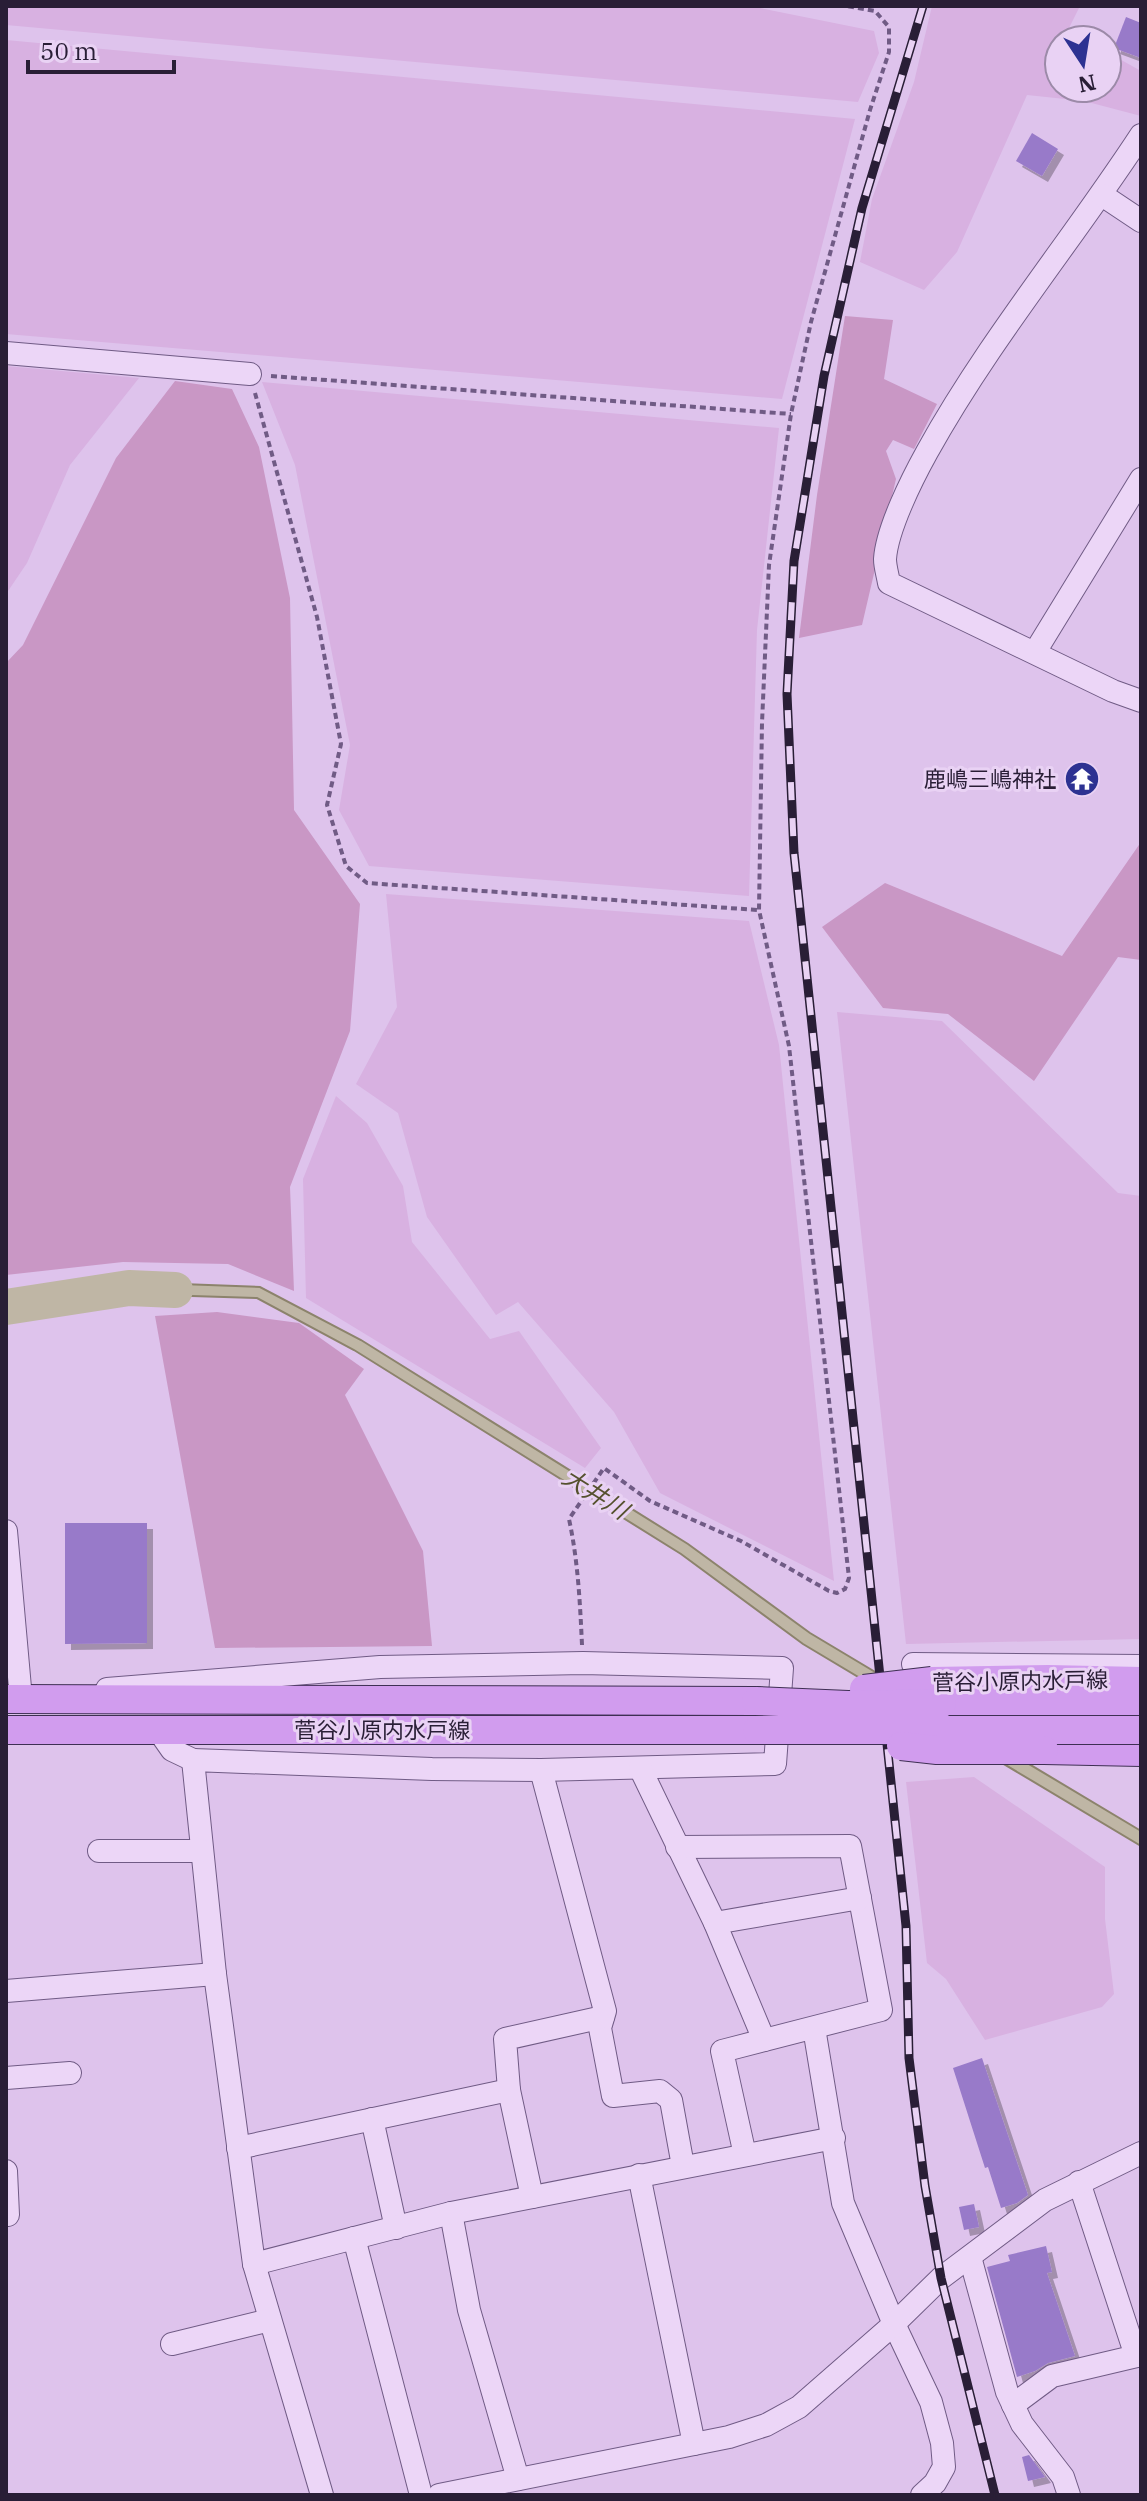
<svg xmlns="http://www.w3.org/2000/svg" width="1147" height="2501" font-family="'IBM Plex Serif','Noto Sans JP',serif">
	<defs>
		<filter id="shadow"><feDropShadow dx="6" dy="6" stdDeviation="0" flood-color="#0004"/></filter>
	</defs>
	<rect width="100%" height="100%" fill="#dec3ec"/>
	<g fill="#d8b1e1">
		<polygon points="6,6 750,6 874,31 879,53 858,102 6,25"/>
		<polygon points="932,6 1080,6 1067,32 1083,40 1059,40 1059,88 1107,88 1107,52 1141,71 1141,116 1084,101 1027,95 957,252 924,290 860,262 872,199 914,82"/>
		<polygon points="6,40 855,119 782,399 6,334"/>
		<polygon points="6,366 139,378 70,465 27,563 6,594"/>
		<polygon points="262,382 779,428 757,630 749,896 369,866 339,810 350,745 295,465"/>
		<polygon points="386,894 749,921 779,1045 834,1581 660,1493 614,1412 518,1302 496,1315 427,1217 398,1113 356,1084 397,1007"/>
		<polygon points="837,1012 942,1021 1118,1193 1141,1196 1141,1639 906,1644"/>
		<polygon points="336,1096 367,1123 403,1186 412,1242 490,1339 519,1331 601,1448 585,1468 306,1298 303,1179"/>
		<polygon points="974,1777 1105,1867 1105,1919 1114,1994 1102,2007 985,2040 946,1979 927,1963 906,1782"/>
	</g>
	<g fill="#c997c5">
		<polygon points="845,316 893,320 884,379 937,404 914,449 893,440 886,451 896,479 862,625 799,638 817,495"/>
		<polygon points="175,381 232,389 259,447 290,598 294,810 360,904 350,1031 290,1187 294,1291 228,1264 123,1262 6,1275 6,663 23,645 116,458"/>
		<polygon points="1141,842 1141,960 1118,957 1034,1081 948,1014 883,1008 822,927 885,883 1062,956"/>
		<polygon points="217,1312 299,1323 364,1369 345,1395 423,1551 432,1646 215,1648 155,1316"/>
	</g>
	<polygon fill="#bfb6a5" stroke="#8c836c" stroke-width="2" points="127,1282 260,1287 361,1340 688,1544 810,1633 1141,1831 1141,1846 803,1644 681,1554 354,1350 257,1298 128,1294"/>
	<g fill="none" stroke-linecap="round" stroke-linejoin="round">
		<polyline stroke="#bfb6a5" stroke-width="36" points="6,1307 129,1288 175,1290"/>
	</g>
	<g fill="#987ac9" filter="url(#shadow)">
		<polygon points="1126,17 1141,23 1141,58 1114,48"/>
		<polygon points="1032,133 1058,149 1042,176 1016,161"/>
		<polygon points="65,1523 147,1523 147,1643 65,1644"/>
		<polygon points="982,2058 1028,2195 1017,2203 1001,2208 988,2167 985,2168 953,2068"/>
		<polygon points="974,2204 979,2227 964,2230 959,2207"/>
		<polygon points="1046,2246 1052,2272 1047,2273 1075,2356 1048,2363 1035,2371 1017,2377 987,2267 1010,2261 1008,2255"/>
		<polygon points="1029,2455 1045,2477 1028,2481 1022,2457"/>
	</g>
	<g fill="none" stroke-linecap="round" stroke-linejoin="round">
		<g stroke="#705b85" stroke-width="24">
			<g id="minor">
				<path d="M 1141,135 C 1071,242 989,340 927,452 C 912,479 887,529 885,559 C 885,567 888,576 889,583 L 1113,691 L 1141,701"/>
				<polyline points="1102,195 1141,221"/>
				<polyline points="6,353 250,374"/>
				<polyline points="1035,652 1141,479"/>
				<polyline points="6,1531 21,1699"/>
				<polyline points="913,1664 1141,1666"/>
				<polyline points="107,1689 380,1667 583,1663 782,1668 775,1764 541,1770 432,1769 193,1760 215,1974 254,2264 322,2495"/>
				<polyline points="158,1730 172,1750 193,1760"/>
				<polyline points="640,1768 715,1923 764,2040"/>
				<polyline points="541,1770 605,2011 600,2028 613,2096 660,2091 671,2100 683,2166"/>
				<polyline points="677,1847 850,1846 881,2010 722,2051 745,2155"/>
				<polyline points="99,1851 202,1851"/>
				<polyline points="715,1923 860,1898"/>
				<polyline points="6,1991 215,1974"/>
				<polyline points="814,2028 843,2203 894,2324 931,2402 942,2443 944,2467 935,2483 922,2495"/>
				<polyline points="6,2078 70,2073"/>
				<polyline points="372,2119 396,2228"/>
				<polyline points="238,2148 509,2090"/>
				<polyline points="6,2171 8,2215"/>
				<polyline points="639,2175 694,2444"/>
				<polyline points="1079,2182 1136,2356"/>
				<polyline points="532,2197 509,2090 505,2039 603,2017"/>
				<polyline points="451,2213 469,2310 518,2479"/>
				<polyline points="354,2238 421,2495"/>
				<polyline points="970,2257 1007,2392 1022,2424 1063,2477 1069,2495"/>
				<polyline points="254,2264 451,2213 834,2138"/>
				<polyline points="172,2344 270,2320"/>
				<polyline points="1013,2405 1052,2376 1141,2355"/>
				<polyline points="439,2495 729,2437 766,2425 799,2407 894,2324 941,2278 1045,2200 1141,2153"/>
			</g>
		</g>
		<g stroke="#3e2f53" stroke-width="30">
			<g id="major">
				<polyline points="932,1681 1048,1679 1141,1681"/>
				<polyline points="6,1699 756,1701"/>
				<polyline points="942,1703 1141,1703"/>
				<polyline points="6,1730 757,1730"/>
				<polyline points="1044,1750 1141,1752"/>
			</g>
		</g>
		<g stroke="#705b85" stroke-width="4" stroke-dasharray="6 4" stroke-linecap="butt">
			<polyline points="271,376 791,414"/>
			<polyline points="255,393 317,617 341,744 327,805 346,866 367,883 758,910"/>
			<path d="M 582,1645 C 580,1602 578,1561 569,1519 L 604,1468 L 650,1501 L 741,1541 L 829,1591 L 837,1593 L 845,1589 L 849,1578 L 789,1046 L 759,910 L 762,723 L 769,565 L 791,414 L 811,322 L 870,110 L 889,52 L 889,27 L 875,11 L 847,6"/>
		</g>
		<use href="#minor" stroke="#ecd6f7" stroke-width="22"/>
		<use href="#major" stroke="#d19cee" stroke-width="28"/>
		<g stroke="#291e36" stroke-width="9">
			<polyline id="rail" points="923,6 862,208 824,376 794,561 787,694 794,853 906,1926 909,2058 925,2186 941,2278 995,2495"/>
		</g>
		<use href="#rail" stroke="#e9d2f4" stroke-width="6" stroke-dasharray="18" stroke-linecap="butt"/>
		<g stroke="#3e2f53" stroke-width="30" stroke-linecap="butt">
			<g id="major-bridge">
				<polyline points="864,1689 932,1681"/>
				<polyline points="756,1701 848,1705 942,1703"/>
				<polyline points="757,1730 1141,1730"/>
				<polyline points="901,1746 937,1750 1044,1750"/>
			</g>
		</g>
		<use href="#major-bridge" stroke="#d19cee" stroke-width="28"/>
	</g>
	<defs>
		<g id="temple-disc" transform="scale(1.8)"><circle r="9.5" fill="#2d3292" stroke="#e9d2f4"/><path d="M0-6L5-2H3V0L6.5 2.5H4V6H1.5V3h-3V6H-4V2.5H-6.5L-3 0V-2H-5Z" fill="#fff"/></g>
	</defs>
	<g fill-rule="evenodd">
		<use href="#temple-disc" x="1082" y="779"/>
	</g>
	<g text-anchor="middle" stroke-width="6" stroke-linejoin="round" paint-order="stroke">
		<g font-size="22" fill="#291e36" stroke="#e9d2f4" text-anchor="end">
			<text x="1056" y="787">鹿嶋三嶋神社</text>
		</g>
		<g font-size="22" fill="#291e36" stroke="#e9d2f4">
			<text transform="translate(1020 1681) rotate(-1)" y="8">菅谷小原内水戸線</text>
			<text x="382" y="1738">菅谷小原内水戸線</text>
		</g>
		<g font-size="24" font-style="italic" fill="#55512e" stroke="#e9d2f4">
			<text transform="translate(595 1494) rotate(32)" y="8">大井川</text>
		</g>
	</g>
	<rect width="1147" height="2501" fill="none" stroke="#291e36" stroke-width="16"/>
	<g transform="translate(1083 64) rotate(168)"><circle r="38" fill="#e9d2f4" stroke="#9c8aa8" stroke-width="2"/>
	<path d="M0-6L14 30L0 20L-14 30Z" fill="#2d3292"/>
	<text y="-12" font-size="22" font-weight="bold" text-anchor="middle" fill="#291e36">N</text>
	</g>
	<path d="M28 60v12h146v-12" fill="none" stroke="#291e36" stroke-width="4"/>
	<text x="40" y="60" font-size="24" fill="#291e36" stroke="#e9d2f4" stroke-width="6" paint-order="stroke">50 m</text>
</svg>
